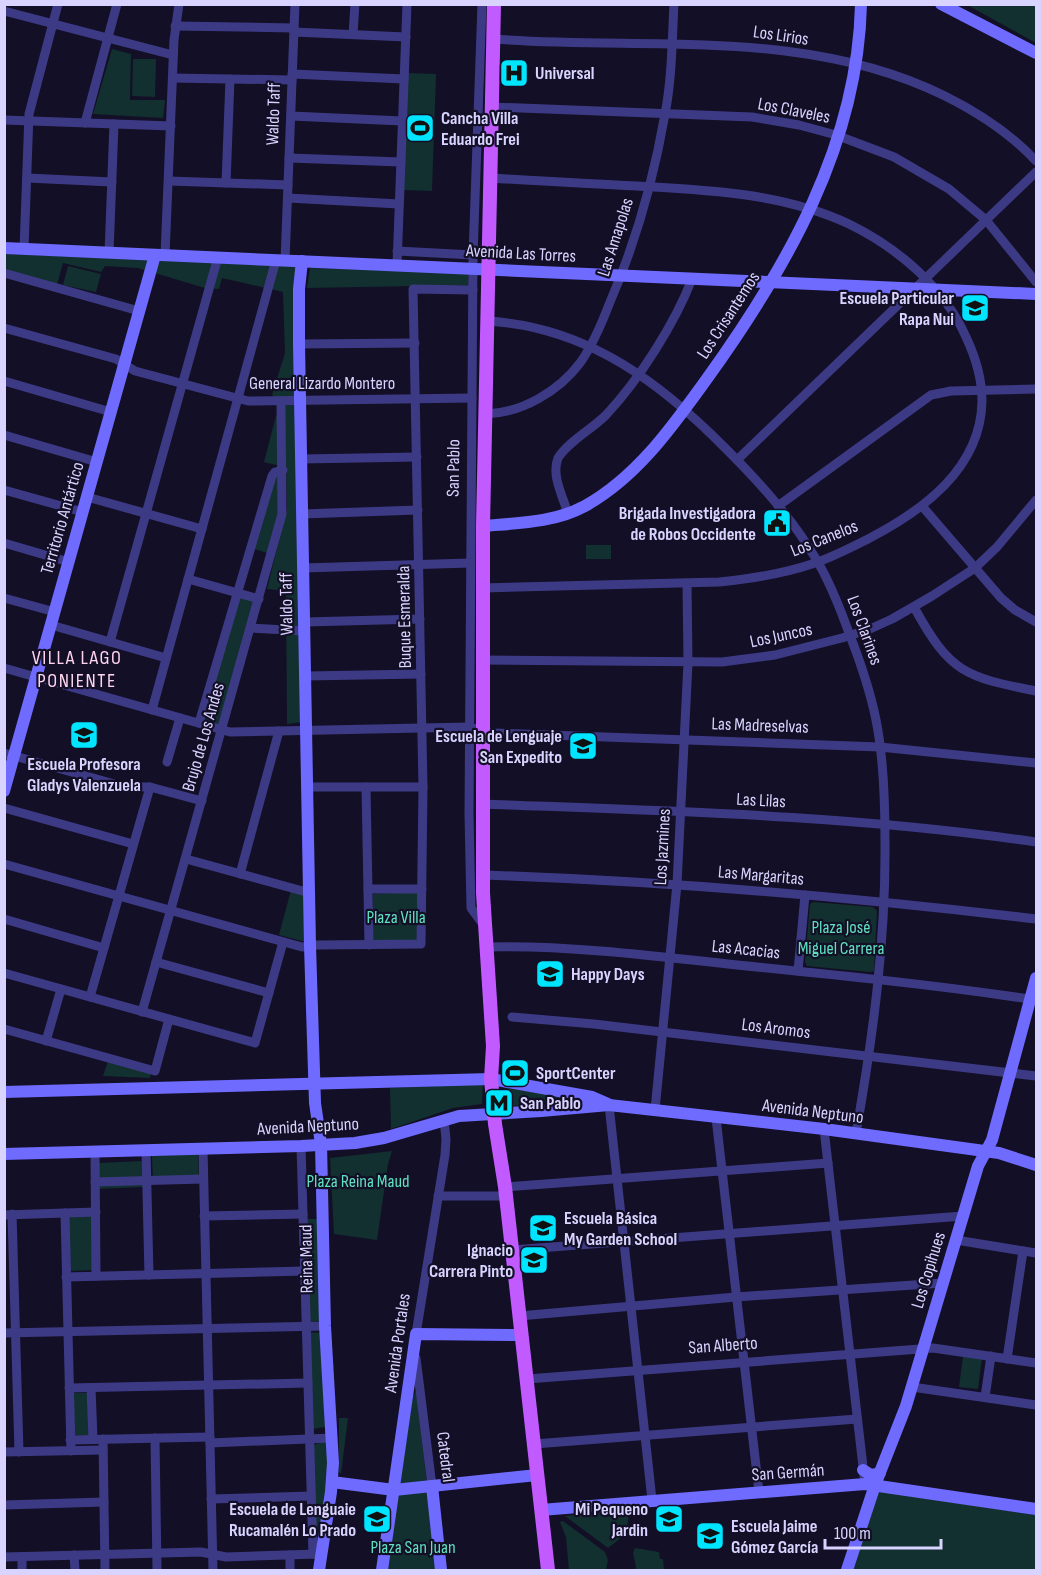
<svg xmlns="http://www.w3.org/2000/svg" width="1041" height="1575" font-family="'Sofia Sans Condensed',sans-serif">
	<rect width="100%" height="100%" fill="#130f26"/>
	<g fill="#12302f">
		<polygon points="966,5 1036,5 1036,43 969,6"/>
		<polygon points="112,49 131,54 130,100 165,100 163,118 93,114"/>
		<polygon points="133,59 156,59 155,97 132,96"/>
		<polygon points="407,73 436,74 432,191 403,190"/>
		<polygon points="5,254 297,266 303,722 287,724 286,591 267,589 287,509 285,407 272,395 285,353 283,292 222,278 219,289 205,288 138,268 105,266 101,272 63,263 57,285 5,269"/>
		<polygon points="68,266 101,274 96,292 63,285"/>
		<polygon points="310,268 468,273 468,285 307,288"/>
		<polygon points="276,416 279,417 280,466 264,462"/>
		<polygon points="279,476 279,509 267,553 254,549 274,477"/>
		<rect x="586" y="545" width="25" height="14"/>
		<polygon points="239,595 255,600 220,726 203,720"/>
		<polygon points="291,890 306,894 306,942 279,935"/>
		<polygon points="420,892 419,941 373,941 373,894"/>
		<polygon points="813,902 873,907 877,911 874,971 870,972 807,966 805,962 810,904"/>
		<polygon points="108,1061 151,1074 150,1078 103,1076"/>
		<polygon points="483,1084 482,1104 453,1108 391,1129 390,1088"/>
		<polygon points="508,1088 603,1103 509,1106 507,1104 506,1090"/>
		<polygon points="392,1151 388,1164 377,1240 334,1234 330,1158"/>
		<polygon points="198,1154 199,1181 153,1182 152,1156"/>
		<polygon points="143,1161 143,1187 97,1189 97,1163"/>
		<polygon points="68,1215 92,1216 93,1270 70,1271"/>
		<polygon points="305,1219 318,1219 320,1321 308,1322"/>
		<polygon points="308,1332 322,1333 325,1427 312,1429"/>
		<polygon points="963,1356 982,1358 978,1389 959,1387"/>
		<polygon points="416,1391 437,1570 386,1570 413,1396"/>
		<polygon points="72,1393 87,1393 89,1435 73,1435"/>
		<polygon points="339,1418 348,1418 341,1474 339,1472"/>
		<polygon points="327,1441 327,1481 318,1547 314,1547 313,1445"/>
		<polygon points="880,1491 1036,1515 1036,1570 851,1570 876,1495"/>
		<polygon points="630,1507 626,1534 608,1548 565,1516"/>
		<polygon points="563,1521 605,1552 608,1560 606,1570 569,1570 566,1537 560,1522"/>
		<polygon points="635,1548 659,1552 660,1559 663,1559 664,1570 635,1570 636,1567 633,1553"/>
	</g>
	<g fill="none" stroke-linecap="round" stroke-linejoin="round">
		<g stroke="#3d3a85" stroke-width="9">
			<polyline points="482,4 473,255 469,814 471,908 485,927"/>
			<polyline points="4,11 173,55"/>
			<polyline points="175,26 294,28"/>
			<polyline points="294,32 406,37"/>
			<polyline points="353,34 355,4"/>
			<path d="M 494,39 C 644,51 804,26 945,96 C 979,113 1010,133 1036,161"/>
			<polyline points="292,74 404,79"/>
			<polyline points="173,78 292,80"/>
			<polyline points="492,107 752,117 799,125 836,135 894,157 949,189 986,220 1036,282"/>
			<polyline points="291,116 402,121"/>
			<polyline points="4,120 171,126"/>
			<polyline points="85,123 117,4"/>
			<polyline points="289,158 401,162"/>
			<polyline points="27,178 112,182"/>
			<polyline points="169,181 288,185"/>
			<polyline points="226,183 230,79"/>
			<polyline points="288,198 399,204"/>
			<polyline points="24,249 29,114 58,4"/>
			<polyline points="397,251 473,255"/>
			<polyline points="109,253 114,124"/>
			<polyline points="165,255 174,40 179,4"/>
			<polyline points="285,261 295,4"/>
			<polyline points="397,265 407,4"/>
			<polyline points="4,273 139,311"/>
			<path d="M 487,321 C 578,326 648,373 712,435 C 750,472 789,513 816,559 C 830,582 840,608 849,633 C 860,661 870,690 876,720 C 884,759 885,801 885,841 C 886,939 873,1037 856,1133"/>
			<polyline points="4,328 116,359 135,371 248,401 472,398"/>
			<polyline points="299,344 415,343"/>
			<polyline points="4,381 111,412"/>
			<path d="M 486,414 C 522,413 559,391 580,363 C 593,345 602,323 610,302 C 636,242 654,177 665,114 C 672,78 672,41 674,4"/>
			<polyline points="4,435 97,462"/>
			<polyline points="301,459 417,457"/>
			<polyline points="737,460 1036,172"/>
			<polyline points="4,490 83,512"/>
			<polyline points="87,497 202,529"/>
			<polyline points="778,506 931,395 951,391 1036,389"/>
			<polyline points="922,506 1001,598 1015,610 1036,622"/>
			<polyline points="302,514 418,510"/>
			<path d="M 568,514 C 563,496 551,476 558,458 C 569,441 591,430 606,415 C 639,380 675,323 692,279"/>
			<polyline points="4,543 69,562"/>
			<polyline points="303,568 470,563"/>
			<polyline points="188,579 259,599"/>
			<path d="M 483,588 L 719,582 C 750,579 782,574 812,564 C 831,558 850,548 868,539 C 922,511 981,469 982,401 C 982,379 975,356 966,337 C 944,287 898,248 849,224 C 783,193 708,190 637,186 C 588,184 539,181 490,178"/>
			<polyline points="4,598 55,612"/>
			<path d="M 914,607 C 950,673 965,677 1036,691"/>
			<polyline points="305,622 420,619"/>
			<polyline points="51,625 166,658"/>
			<polyline points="251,628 305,631"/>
			<polyline points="110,642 218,257"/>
			<polyline points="482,660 722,662 775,655 842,638 870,629 892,619 932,596 975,568 997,547 1036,500"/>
			<polyline points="4,668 230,732 469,727 493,733 880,747 1036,763"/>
			<polyline points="306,676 421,674"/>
			<polyline points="152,710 276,260"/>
			<polyline points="199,723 272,476 275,472 283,470"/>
			<polyline points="4,753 125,787 150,787 202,801"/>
			<polyline points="167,762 180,718"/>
			<polyline points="308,787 423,787"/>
			<polyline points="366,787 369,945"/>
			<path d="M 482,804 C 667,811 853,815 1036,842"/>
			<polyline points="4,808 133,844"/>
			<polyline points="186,859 310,893"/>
			<polyline points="4,864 302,947 317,945 421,944 423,787 413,289 473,290"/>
			<polyline points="240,874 279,731"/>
			<path d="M 483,875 C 668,881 852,897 1036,919"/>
			<polyline points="368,889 422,889"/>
			<polyline points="4,919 104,948"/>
			<path d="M 486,947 C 568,945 656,956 737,965 C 837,975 937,985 1036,1000"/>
			<polyline points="156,962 269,993"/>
			<polyline points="798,971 805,895"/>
			<polyline points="4,973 255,1043 283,942"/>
			<polyline points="90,997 150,787"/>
			<polyline points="142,1012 282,514 281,402"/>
			<polyline points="512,1017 594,1024 1036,1076"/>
			<polyline points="4,1029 155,1071 169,1019"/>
			<polyline points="46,1041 61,989"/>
			<polyline points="609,1105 652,1500"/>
			<polyline points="655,1110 677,884 688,663 687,584"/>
			<polyline points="716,1118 759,1492"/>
			<polyline points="824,1129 865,1484"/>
			<polyline points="301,1146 313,1554"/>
			<polyline points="203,1149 213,1570"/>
			<polyline points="146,1150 149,1275"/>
			<polyline points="95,1151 96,1276"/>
			<polyline points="95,1182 203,1179"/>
			<polyline points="505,1187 828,1163"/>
			<polyline points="438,1196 506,1196"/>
			<polyline points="65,1213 71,1451"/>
			<polyline points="12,1214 19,1452"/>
			<polyline points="4,1215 96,1212"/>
			<polyline points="204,1216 303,1214"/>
			<polyline points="956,1240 1036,1253"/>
			<polyline points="512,1250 963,1216"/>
			<polyline points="66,1277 305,1271"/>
			<polyline points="519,1316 736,1297 943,1283"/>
			<polyline points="4,1333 325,1326"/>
			<polyline points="416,1334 445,1155 446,1139 444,1120"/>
			<polyline points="416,1358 432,1486"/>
			<polyline points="1007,1359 1023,1251"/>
			<polyline points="527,1379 933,1348 1036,1363"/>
			<polyline points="912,1387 1036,1405"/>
			<polyline points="69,1388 308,1383"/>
			<polyline points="91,1388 93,1439"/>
			<polyline points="985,1397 991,1356"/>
			<polyline points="155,1438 157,1570"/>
			<polyline points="103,1439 105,1570"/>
			<polyline points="70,1440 210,1437"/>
			<polyline points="210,1443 332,1438"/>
			<polyline points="534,1444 857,1419"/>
			<polyline points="4,1452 103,1450"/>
			<polyline points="211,1499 311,1496"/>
			<polyline points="4,1505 104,1502"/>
			<polyline points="74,1555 75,1570"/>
			<polyline points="290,1555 290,1570"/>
			<polyline points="4,1557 201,1552 226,1557 317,1554"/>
			<polyline points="22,1557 22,1570"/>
		</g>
		<g stroke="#6f6bff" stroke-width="12">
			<polyline points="941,4 1036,53"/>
			<polyline points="4,248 1036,294"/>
			<polyline points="302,261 299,289 299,344 310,946 315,1103 321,1144 325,1326 333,1463 331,1492 319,1570"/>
			<path d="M 483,526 C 517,523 554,523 585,506 C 637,477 672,427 706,380 C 786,269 858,145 861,4"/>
			<polyline points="4,791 155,255"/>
			<polyline points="4,1092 491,1079 592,1097 608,1104"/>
			<polyline points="4,1154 301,1146 355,1143 384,1138 459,1116 541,1111 609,1105 824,1129 999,1153 1036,1165"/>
			<polyline points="863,1470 871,1475 880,1473"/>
			<polyline points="332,1482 394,1490 537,1475"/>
			<polyline points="432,1486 441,1570"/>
			<polyline points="541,1510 865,1484 1036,1509"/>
			<polyline points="382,1570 416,1334 521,1335"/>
			<polyline points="847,1570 875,1485 906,1406 978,1166 992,1140 1036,978"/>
		</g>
		<polyline stroke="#c25bff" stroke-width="14" points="494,4 483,526 483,893 493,1046 491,1079 495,1124 505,1187 548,1570"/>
	</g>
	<defs>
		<g id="hospital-square" transform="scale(1.5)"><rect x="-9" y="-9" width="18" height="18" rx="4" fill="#00e5ff" stroke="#130f26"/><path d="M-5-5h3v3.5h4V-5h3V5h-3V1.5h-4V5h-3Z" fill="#111"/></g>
		<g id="stadium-square" transform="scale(1.5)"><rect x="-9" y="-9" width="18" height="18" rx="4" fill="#00e5ff" stroke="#130f26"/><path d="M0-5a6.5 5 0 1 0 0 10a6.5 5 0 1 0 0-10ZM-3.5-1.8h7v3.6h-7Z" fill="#111"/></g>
		<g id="school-square" transform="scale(1.5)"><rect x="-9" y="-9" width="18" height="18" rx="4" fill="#00e5ff" stroke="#130f26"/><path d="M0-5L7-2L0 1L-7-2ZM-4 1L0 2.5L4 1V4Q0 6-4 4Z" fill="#111"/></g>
		<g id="civic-square" transform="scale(1.5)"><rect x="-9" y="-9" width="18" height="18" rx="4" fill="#00e5ff" stroke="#130f26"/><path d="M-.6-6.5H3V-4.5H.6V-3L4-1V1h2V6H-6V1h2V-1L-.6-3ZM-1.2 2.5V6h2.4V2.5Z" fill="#111"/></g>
		<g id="metro-square" transform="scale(1.5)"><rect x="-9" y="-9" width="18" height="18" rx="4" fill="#00e5ff" stroke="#130f26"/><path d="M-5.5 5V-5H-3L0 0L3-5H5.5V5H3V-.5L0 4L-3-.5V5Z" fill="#111"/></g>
	</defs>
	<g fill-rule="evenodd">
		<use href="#hospital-square" x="514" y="73"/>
		<use href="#stadium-square" x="420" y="128"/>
		<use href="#school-square" x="975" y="308"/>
		<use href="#civic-square" x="777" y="523"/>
		<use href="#school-square" x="84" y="735"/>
		<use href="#school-square" x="583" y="746"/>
		<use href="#school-square" x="550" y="974"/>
		<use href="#stadium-square" x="515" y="1073"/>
		<use href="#metro-square" x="499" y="1103"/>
		<use href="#school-square" x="543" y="1228"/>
		<use href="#school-square" x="534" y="1260"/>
		<use href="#school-square" x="377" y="1519"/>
		<use href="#school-square" x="669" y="1519"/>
		<use href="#school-square" x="710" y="1536"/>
	</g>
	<g text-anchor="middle" stroke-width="4.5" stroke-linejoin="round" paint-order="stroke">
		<g font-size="18" fill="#d9d4ff" stroke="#130f26">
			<text transform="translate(781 35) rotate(8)" y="6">Los Lirios</text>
			<text transform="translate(794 110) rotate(11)" y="6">Los Claveles</text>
			<text transform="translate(273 114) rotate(-88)" y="6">Waldo Taff</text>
			<text transform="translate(615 237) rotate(-72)" y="6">Las Amapolas</text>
			<text transform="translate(521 253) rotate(3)" y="6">Avenida Las Torres</text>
			<text transform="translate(728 315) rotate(-57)" y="6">Los Crisantemos</text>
			<text x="322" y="389">General Lizardo Montero</text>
			<text transform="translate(453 468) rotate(-89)" y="6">San Pablo</text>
			<text transform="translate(62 518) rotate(-74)" y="6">Territorio Antártico</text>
			<text transform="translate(824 538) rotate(-22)" y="6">Los Canelos</text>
			<text transform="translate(286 604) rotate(-91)" y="6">Waldo Taff</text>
			<text transform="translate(404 617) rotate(-91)" y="6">Buque Esmeralda</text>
			<text transform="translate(865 630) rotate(70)" y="6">Los Clarines</text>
			<text transform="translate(781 635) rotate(-12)" y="6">Los Juncos</text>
			<text transform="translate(760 725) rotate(2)" y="6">Las Madreselvas</text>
			<text transform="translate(203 737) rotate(-74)" y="6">Brujo de Los Andes</text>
			<text transform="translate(761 800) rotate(3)" y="6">Las Lilas</text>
			<text transform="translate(662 847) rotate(-87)" y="6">Los Jazmines</text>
			<text transform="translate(761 875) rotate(5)" y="6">Las Margaritas</text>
			<text transform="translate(746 949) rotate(6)" y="6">Las Acacias</text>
			<text transform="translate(776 1028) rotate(7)" y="6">Los Aromos</text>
			<text transform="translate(813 1111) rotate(7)" y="6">Avenida Neptuno</text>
			<text transform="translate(308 1126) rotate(-3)" y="6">Avenida Neptuno</text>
			<text transform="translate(306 1259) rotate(-91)" y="6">Reina Maud</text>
			<text transform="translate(928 1270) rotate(-73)" y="6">Los Copihues</text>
			<text transform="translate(397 1343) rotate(-82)" y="6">Avenida Portales</text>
			<text transform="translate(723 1345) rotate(-4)" y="6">San Alberto</text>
			<text transform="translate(446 1457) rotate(83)" y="6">Catedral</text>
			<text transform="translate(788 1472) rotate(-4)" y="6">San Germán</text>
		</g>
		<g font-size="18" font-weight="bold" fill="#d9d4ff" stroke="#130f26" text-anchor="start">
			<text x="535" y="79">Universal</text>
			<text x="441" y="124">Cancha Villa<tspan x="441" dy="21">Eduardo Frei</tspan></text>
			<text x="954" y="304" text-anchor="end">Escuela Particular<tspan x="954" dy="21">Rapa Nui</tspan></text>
			<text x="756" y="519" text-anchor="end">Brigada Investigadora<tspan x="756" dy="21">de Robos Occidente</tspan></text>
			<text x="562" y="742" text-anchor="end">Escuela de Lenguaje<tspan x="562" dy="21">San Expedito</tspan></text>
			<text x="84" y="770" text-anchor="middle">Escuela Profesora<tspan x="84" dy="21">Gladys Valenzuela</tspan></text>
			<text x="571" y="980">Happy Days</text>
			<text x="536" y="1079">SportCenter</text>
			<text x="520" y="1109">San Pablo</text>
			<text x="564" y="1224">Escuela Básica<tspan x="564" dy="21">My Garden School</tspan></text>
			<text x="513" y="1256" text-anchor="end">Ignacio<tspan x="513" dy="21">Carrera Pinto</tspan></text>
			<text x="356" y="1515" text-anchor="end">Escuela de Lenguaie<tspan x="356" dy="21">Rucamalén Lo Prado</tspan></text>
			<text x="648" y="1515" text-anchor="end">Mi Pequeno<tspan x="648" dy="21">Jardin</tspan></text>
			<text x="731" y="1532">Escuela Jaime<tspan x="731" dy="21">Gómez García</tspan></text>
		</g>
		<g font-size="18" fill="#5fe0c0" stroke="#130f26">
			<text x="396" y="923">Plaza Villa</text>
			<text x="841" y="933">Plaza José<tspan x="841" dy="21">Miguel Carrera</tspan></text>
			<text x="358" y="1187">Plaza Reina Maud</text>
			<text x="413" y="1553">Plaza San Juan</text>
		</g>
		<g font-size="20" letter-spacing="1.5" fill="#ffd6f0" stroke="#130f26">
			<text x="77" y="664">VILLA LAGO<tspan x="77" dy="23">PONIENTE</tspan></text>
		</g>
	</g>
	<rect width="1041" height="1575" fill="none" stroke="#d9d4ff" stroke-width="12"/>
	<path d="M825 1539v9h116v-9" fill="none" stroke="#d9d4ff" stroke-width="3"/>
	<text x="834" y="1539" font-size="18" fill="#d9d4ff" stroke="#130f26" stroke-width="4.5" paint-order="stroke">100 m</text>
</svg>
